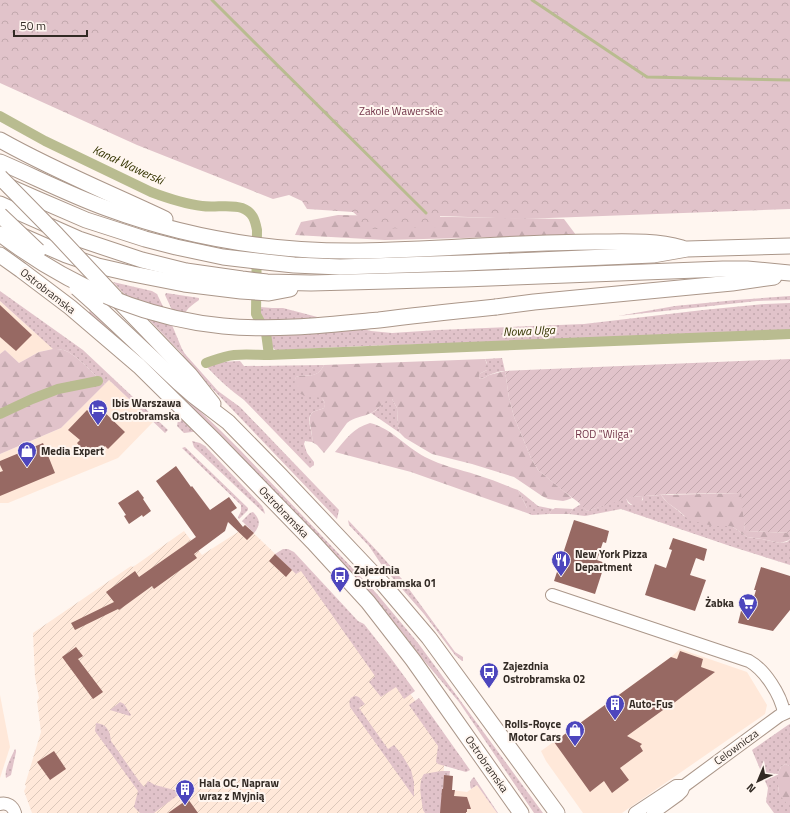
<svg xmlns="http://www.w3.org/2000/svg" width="790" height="813" font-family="'Titillium Web',sans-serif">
	<defs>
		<pattern id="industrial-furrows" width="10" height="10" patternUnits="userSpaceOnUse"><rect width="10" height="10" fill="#ffe8d9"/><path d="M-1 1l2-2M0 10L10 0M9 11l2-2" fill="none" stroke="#dbc7ba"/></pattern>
		<pattern id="grass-dots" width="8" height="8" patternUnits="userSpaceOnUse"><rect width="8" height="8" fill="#e1c3ca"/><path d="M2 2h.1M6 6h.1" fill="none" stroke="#c2a8ad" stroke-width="1.8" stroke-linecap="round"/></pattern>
		<pattern id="forest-firs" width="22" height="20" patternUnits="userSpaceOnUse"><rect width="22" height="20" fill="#e1c3ca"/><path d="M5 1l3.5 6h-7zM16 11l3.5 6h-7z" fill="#c2a8ad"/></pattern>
		<pattern id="park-crowns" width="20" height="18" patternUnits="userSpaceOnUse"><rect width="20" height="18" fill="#e1c3ca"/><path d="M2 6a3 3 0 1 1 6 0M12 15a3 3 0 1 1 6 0" fill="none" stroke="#c2a8ad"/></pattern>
		<pattern id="garden-furrows" width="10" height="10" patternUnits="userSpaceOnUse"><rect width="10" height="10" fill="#e1c3ca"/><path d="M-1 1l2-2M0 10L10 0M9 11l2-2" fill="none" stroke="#c2a8ad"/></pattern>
	</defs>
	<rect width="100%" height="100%" fill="#fff6f0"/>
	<g fill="#ffe8d9">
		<polygon points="0,301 35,333 36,332 53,349 39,352 19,363 5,350 0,354"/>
		<polygon points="109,380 153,422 118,458 8,503 0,503 0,454 61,428"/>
		<polygon points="680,649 747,672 767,705 765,714 622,813 583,813 546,761 541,751 671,657"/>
		<polygon points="0,695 10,747 0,778"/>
		<polygon points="477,785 497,813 440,813 442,789 467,792"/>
	</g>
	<polygon fill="url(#industrial-furrows)" points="245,525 292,570 306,566 389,664 446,744 440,813 32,813 24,791 26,787 25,784 27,778 41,732 37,701 39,698 35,677 33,633 131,566 133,567 184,531 202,555 238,532"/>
	<g fill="url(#grass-dots)">
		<polygon points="113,282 152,291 157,294 172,325 182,349 185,354 218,391 240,407 339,510 337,519 182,357 183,355"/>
		<path d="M 0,291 L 83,350 L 168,430 L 165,433 L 109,380 L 105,384 C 94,375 78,356 66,351 C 62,349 58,349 53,349 L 0,301 Z"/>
		<path d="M 166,293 L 199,298 L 199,300 C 187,308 183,313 180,327 L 165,295 Z"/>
		<polygon points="790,296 790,300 757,301 618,316 675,306 736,300"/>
		<polygon points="790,303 790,330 748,333 541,341 364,346 300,349 277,351 273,348 268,336 260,316 260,307 272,308 283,308 371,331 392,333 438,330 584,324 703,310 765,304"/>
		<polygon points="90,311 142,359 144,358 220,430 241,451 377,594 418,643 543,813 534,813 459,702 421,657 398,627 368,592 223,440 184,400 167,383 87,314"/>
		<path d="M 502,358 L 505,371 C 500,371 494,373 489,375 C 486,377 484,378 480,379 L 479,377 L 479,374 L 487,370 L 487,363 L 485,359 Z"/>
		<path d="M 240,361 L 244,366 L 324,365 C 316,380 310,373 296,377 L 295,381 L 315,397 L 321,397 L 324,401 L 325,404 L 324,408 C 320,410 315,410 312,413 C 305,419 314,434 312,442 L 305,441 L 304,444 L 307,453 L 314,462 L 314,465 L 310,468 L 244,400 C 230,390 218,379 207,367 L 220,362 Z"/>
		<polygon points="387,399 392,399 397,408 398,426 400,433 371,413 375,411"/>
		<polygon points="177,414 197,432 192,432 184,433 177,426 178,420"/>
		<polygon points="192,441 200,443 205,446 262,506 264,510 265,514 194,447"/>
		<polygon points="185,447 248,508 248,510 239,519 238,517 241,511 241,505 182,448"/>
		<polygon points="518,490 522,493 538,506 553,509 549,514 532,515 527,513 527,508"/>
		<path d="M 661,495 C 667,504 676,508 684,516 L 733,527 L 747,537 L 762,539 L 780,543 L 787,542 L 790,539 L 790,565 L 733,547 L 621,509 L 585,516 L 569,514 L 573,509 L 581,504 L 587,511 L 626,498 L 628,503 L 631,505 L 643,500 L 643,496 Z"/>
		<path d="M 253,512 C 260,519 261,525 254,533 L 242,521 L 250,513 Z"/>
		<polygon points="348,520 379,553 401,578 455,652 463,657 463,661 462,661 455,655 424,614 383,567 369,546 349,525"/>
		<polygon points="283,549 288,549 294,552 358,621 364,624 390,657 415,691 404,699 396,687 381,697 369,682 375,676 301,571 296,574 275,554"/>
		<path d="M 355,696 C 360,696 361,700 365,704 L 359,708 L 388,749 L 394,745 L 402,755 L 411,770 L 414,782 L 414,797 L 350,707 C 349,701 349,698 355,696 Z"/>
		<polygon points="419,698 470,770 466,772 438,764 436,762 438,746 409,705"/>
		<polygon points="120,702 124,704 131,715 130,716 110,710"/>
		<path d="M 96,723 C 107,724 110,731 111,741 L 139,781 L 144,787 L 148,781 L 155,785 L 182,792 L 154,813 L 140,813 L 134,807 L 138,791 L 95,731 Z"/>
		<polygon points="790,724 790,766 785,764 781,767 778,773 778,785 779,793 787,803 790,803 790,813 774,813 766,802 768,788 752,750 788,725"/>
		<path d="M 15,749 L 16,750 L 16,752 L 11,775 L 6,778 C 4,769 11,758 15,749 Z"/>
		<path d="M 441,771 L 450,771 L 449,779 L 444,779 L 441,813 L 425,813 L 423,810 C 422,799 417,784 424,774 Z"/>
		<path d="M 474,777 L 498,813 L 497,813 L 477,785 L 471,789 C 469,784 470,780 474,777 Z"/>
	</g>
	<g fill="url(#forest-firs)">
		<polygon points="338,215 564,219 576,235 385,240 295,235 301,222"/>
		<path d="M 53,349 C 58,349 62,349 66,351 C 78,356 94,375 105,384 L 61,428 L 0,454 L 0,354 L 5,350 L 19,363 L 39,352 Z"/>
		<path d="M 485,359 L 488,367 L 487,370 L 479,374 L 479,377 L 480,379 L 484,378 L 489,375 L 505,371 L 509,398 L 514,417 L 531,458 L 538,470 L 572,498 L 567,500 L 563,501 L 548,499 L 542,496 L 514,477 L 472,464 L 432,454 L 405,438 L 400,433 L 398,426 L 397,408 L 392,399 C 383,400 380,409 371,413 C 363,417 354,417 347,423 L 333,442 L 324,453 L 317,445 L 312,442 C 314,434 306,419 312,413 C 315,410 320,410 324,408 C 327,395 317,398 309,397 C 305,396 302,395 299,393 C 295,387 293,384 296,377 C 309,373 316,380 324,365 Z"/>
		<path d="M 370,423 C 391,428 406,447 425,457 C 442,466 459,469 477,475 C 491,479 504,485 518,490 L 527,508 L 527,513 L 411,472 L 335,452 C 346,439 353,428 370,423 Z"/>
		<polygon points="742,493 745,531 790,533 790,539 787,541 780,543 762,539 747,537 733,527 728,526 713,526 689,520 679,511 668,503 661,495"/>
		<path d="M 643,496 C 642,507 631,509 626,498 L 631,497 Z"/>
		<polygon points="555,508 573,509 569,514 549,514 552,510"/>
		<polygon points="785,764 790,766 790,803 787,803 781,797 779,793 778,785 778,773 781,767"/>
	</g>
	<polygon fill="url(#park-crowns)" points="0,0 790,0 790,209 522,219 440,216 440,227 375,229 366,228 362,225 360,218 353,212 307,209 302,201 289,195 273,199 243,187 137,145 0,83"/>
	<polygon fill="url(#garden-furrows)" points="790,359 790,533 745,531 741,493 671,494 632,497 587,511 578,502 562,490 538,470 531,458 514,417 509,398 505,371"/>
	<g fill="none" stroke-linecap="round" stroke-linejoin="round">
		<g stroke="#b9bc90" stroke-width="3">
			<polyline points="212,0 426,213"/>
			<polyline points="532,0 647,77 790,80"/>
		</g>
		<g stroke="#b9bc90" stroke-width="10">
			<path d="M 0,116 L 45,141 L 151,192 C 167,198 184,204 202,206 C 214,208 230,204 242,208 C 253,212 255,220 257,230 L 256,314 L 266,333 L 269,355"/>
			<path d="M 206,363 C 215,360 224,356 234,355 C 246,354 258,355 269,355 L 790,334"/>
			<polyline points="0,414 32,399 58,389 98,381"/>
		</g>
	</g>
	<g fill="#976963">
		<polygon points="0,305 32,335 16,351 0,337"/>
		<polygon points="99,407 125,432 108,449 105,446 102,449 99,446 96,449 89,449 86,446 83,450 77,443 80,440 68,430 87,410 92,415"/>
		<polygon points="43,443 55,473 0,496 0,472 3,471 0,465 0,461"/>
		<polygon points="176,466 191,487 192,486 210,510 229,497 237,508 231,512 243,527 245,525 254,533 247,540 228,522 225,531 194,554 197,558 154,589 152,586 119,610 118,609 75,630 71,623 114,602 106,592 135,571 139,577 196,537 156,481"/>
		<polygon points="138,490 144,498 143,499 151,511 143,517 142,515 129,524 124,516 126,515 118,503"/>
		<polygon points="574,520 609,531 606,543 603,542 597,560 605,563 595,594 554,581"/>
		<polygon points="673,538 707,549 704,561 696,558 690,575 706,580 695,611 645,595 655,564 666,568 672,550 669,549"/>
		<polygon points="275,554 292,570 286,577 269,561"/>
		<polygon points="761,567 790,576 790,610 773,631 738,623 742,607 750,610 756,590 754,590"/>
		<polygon points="76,647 83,656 78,659 103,692 93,699 62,657"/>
		<polygon points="680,651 703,659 701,667 715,672 683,696 670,706 670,705 627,736 642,744 640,746 643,751 620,768 629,780 612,793 604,781 590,792 554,742 671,657 677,659"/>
		<polygon points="54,751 66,769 50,780 37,762"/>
		<polygon points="444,775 453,776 452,790 455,790 454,796 467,797 471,809 467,809 467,812 466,812 466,813 440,813 442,789 443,789"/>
		<polygon points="188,799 198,813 168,813"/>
	</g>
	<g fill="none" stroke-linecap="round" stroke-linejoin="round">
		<g stroke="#ab978a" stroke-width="14">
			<g id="minor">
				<path d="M 552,595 L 749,661 C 765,670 781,695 784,713"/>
				<path d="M 0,804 C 7,802 13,806 15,813"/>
				<polyline points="635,813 676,786 684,786"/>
				<polyline points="653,813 678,795 682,791 684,786 779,716 790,711"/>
			</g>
		</g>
		<g stroke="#ab978a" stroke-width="17">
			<g id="major">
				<path d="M 0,140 C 53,170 110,193 165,219"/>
				<path d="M 0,162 C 35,177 70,195 106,208 C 187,238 274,252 360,251 C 438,250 517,242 595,242 C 624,242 653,240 682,248"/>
				<polyline points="10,187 35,198 86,220 145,239 176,247 223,257 266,262 294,265 340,267 464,263 653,255 687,249 790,246"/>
				<polyline points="0,204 79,239 142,260 186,271 242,279 267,282 311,283 464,279 723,269 747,269 790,273"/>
				<polyline points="0,226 66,255 98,266 133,274 184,284 241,291 269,293 290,289"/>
				<polyline points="0,255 21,270 70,307 139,366 214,440 313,542 368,602 413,660 521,813"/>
				<polyline points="116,298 190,375 213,404"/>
				<polyline points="96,305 178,382 194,396 228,422 280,475 384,585 429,638 557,813"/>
				<polyline points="496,307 534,302 732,283 774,277"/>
			</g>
		</g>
		<use href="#minor" stroke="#fff" stroke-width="12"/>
		<use href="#major" stroke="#fff" stroke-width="15"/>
		<g stroke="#ab978a" stroke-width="17" stroke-linecap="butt">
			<g id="major-bridge">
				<polyline points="0,177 57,235 115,297"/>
				<polyline points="0,215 38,251"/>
				<path d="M 0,234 C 65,283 141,318 223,326 C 275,331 327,325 379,320 C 418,315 457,311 496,307"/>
				<polyline points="77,288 96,305"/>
			</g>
		</g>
		<use href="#major-bridge" stroke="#fff" stroke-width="15"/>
	</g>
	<defs>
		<g id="hotel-pin" transform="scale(1)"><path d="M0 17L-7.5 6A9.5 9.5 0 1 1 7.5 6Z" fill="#4d46bd" stroke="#fff6f0"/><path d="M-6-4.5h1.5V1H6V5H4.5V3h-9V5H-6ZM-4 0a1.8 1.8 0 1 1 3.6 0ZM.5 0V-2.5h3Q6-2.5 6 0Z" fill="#fff"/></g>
		<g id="shop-pin" transform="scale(1)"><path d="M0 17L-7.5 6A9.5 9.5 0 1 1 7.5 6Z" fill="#4d46bd" stroke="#fff6f0"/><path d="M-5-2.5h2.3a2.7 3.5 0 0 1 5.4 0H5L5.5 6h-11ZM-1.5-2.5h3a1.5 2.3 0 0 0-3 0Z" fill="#fff"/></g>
		<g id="restaurant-pin" transform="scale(1)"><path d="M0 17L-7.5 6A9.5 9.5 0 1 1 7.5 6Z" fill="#4d46bd" stroke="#fff6f0"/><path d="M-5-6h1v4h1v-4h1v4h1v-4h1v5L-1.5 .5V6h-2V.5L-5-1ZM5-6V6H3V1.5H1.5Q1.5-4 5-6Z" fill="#fff"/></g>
		<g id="bus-pin" transform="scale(1)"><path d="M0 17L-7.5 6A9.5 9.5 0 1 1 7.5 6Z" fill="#4d46bd" stroke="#fff6f0"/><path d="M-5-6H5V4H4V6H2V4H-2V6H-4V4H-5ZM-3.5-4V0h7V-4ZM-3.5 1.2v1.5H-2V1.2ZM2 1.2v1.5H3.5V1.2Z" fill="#fff"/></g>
		<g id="supermarket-pin" transform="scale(1)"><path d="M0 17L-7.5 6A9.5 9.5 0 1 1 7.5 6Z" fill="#4d46bd" stroke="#fff6f0"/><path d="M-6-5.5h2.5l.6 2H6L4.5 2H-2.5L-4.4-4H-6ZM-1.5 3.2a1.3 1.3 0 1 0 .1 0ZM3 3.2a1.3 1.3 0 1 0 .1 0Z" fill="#fff"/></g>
		<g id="building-pin" transform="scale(1)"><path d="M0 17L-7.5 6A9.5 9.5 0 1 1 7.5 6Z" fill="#4d46bd" stroke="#fff6f0"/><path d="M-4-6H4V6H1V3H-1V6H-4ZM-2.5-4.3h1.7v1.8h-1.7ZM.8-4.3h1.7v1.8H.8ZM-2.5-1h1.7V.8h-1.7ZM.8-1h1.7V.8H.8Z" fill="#fff"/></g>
	</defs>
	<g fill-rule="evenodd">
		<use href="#hotel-pin" x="98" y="409"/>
		<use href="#shop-pin" x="27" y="451"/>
		<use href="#restaurant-pin" x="561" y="560"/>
		<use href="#bus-pin" x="340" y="576"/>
		<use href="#supermarket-pin" x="748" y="603"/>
		<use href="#bus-pin" x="489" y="672"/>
		<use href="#building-pin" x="615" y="704"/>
		<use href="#shop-pin" x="575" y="730"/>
		<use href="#building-pin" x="185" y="789"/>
	</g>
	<g text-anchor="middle" stroke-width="4" stroke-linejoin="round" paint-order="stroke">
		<g font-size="11" fill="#703347" stroke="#fff6f0">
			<text x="401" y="115">Zakole Wawerskie</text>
			<text x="604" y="438">ROD "Wilga"</text>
		</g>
		<g font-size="11" fill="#322a24" stroke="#fff6f0">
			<text transform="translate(48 291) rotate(38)" y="4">Ostrobramska</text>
			<text transform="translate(284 512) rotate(46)" y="4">Ostrobramska</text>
			<text transform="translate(736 747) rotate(-36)" y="4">Celownicza</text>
			<text transform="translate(487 764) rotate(55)" y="4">Ostrobramska</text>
		</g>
		<g font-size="11" font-weight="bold" fill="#322a24" stroke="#fff6f0" text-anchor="start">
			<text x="112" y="407">Ibis Warszawa<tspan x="112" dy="13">Ostrobramska</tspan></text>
			<text x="41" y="455">Media Expert</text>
			<text x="575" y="558">New York Pizza<tspan x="575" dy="13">Department</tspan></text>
			<text x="354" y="574">Zajezdnia<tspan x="354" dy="13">Ostrobramska 01</tspan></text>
			<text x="734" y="607" text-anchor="end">Żabka</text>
			<text x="503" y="670">Zajezdnia<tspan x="503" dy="13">Ostrobramska 02</tspan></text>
			<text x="629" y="708">Auto-Fus</text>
			<text x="561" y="728" text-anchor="end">Rolls-Royce<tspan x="561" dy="13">Motor Cars</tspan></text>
			<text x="199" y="787">Hala OC, Napraw<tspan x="199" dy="13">wraz z Myjnią</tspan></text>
		</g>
		<g font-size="12" font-style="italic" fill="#343400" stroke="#fff6f0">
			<text transform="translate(128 165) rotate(25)" y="4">Kanał Wawerski</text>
			<text transform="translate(529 331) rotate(-2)" y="4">Nowa Ulga</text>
		</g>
	</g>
	<g transform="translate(758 781) rotate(224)" stroke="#fff6f0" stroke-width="3" paint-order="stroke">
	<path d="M0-3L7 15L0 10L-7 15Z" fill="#322a24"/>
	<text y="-6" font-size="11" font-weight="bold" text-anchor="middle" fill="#322a24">N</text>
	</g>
	<path d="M14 30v6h73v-6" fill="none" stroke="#322a24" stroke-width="2"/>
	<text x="20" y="30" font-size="12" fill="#322a24" stroke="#fff6f0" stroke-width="3" paint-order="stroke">50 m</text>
</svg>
